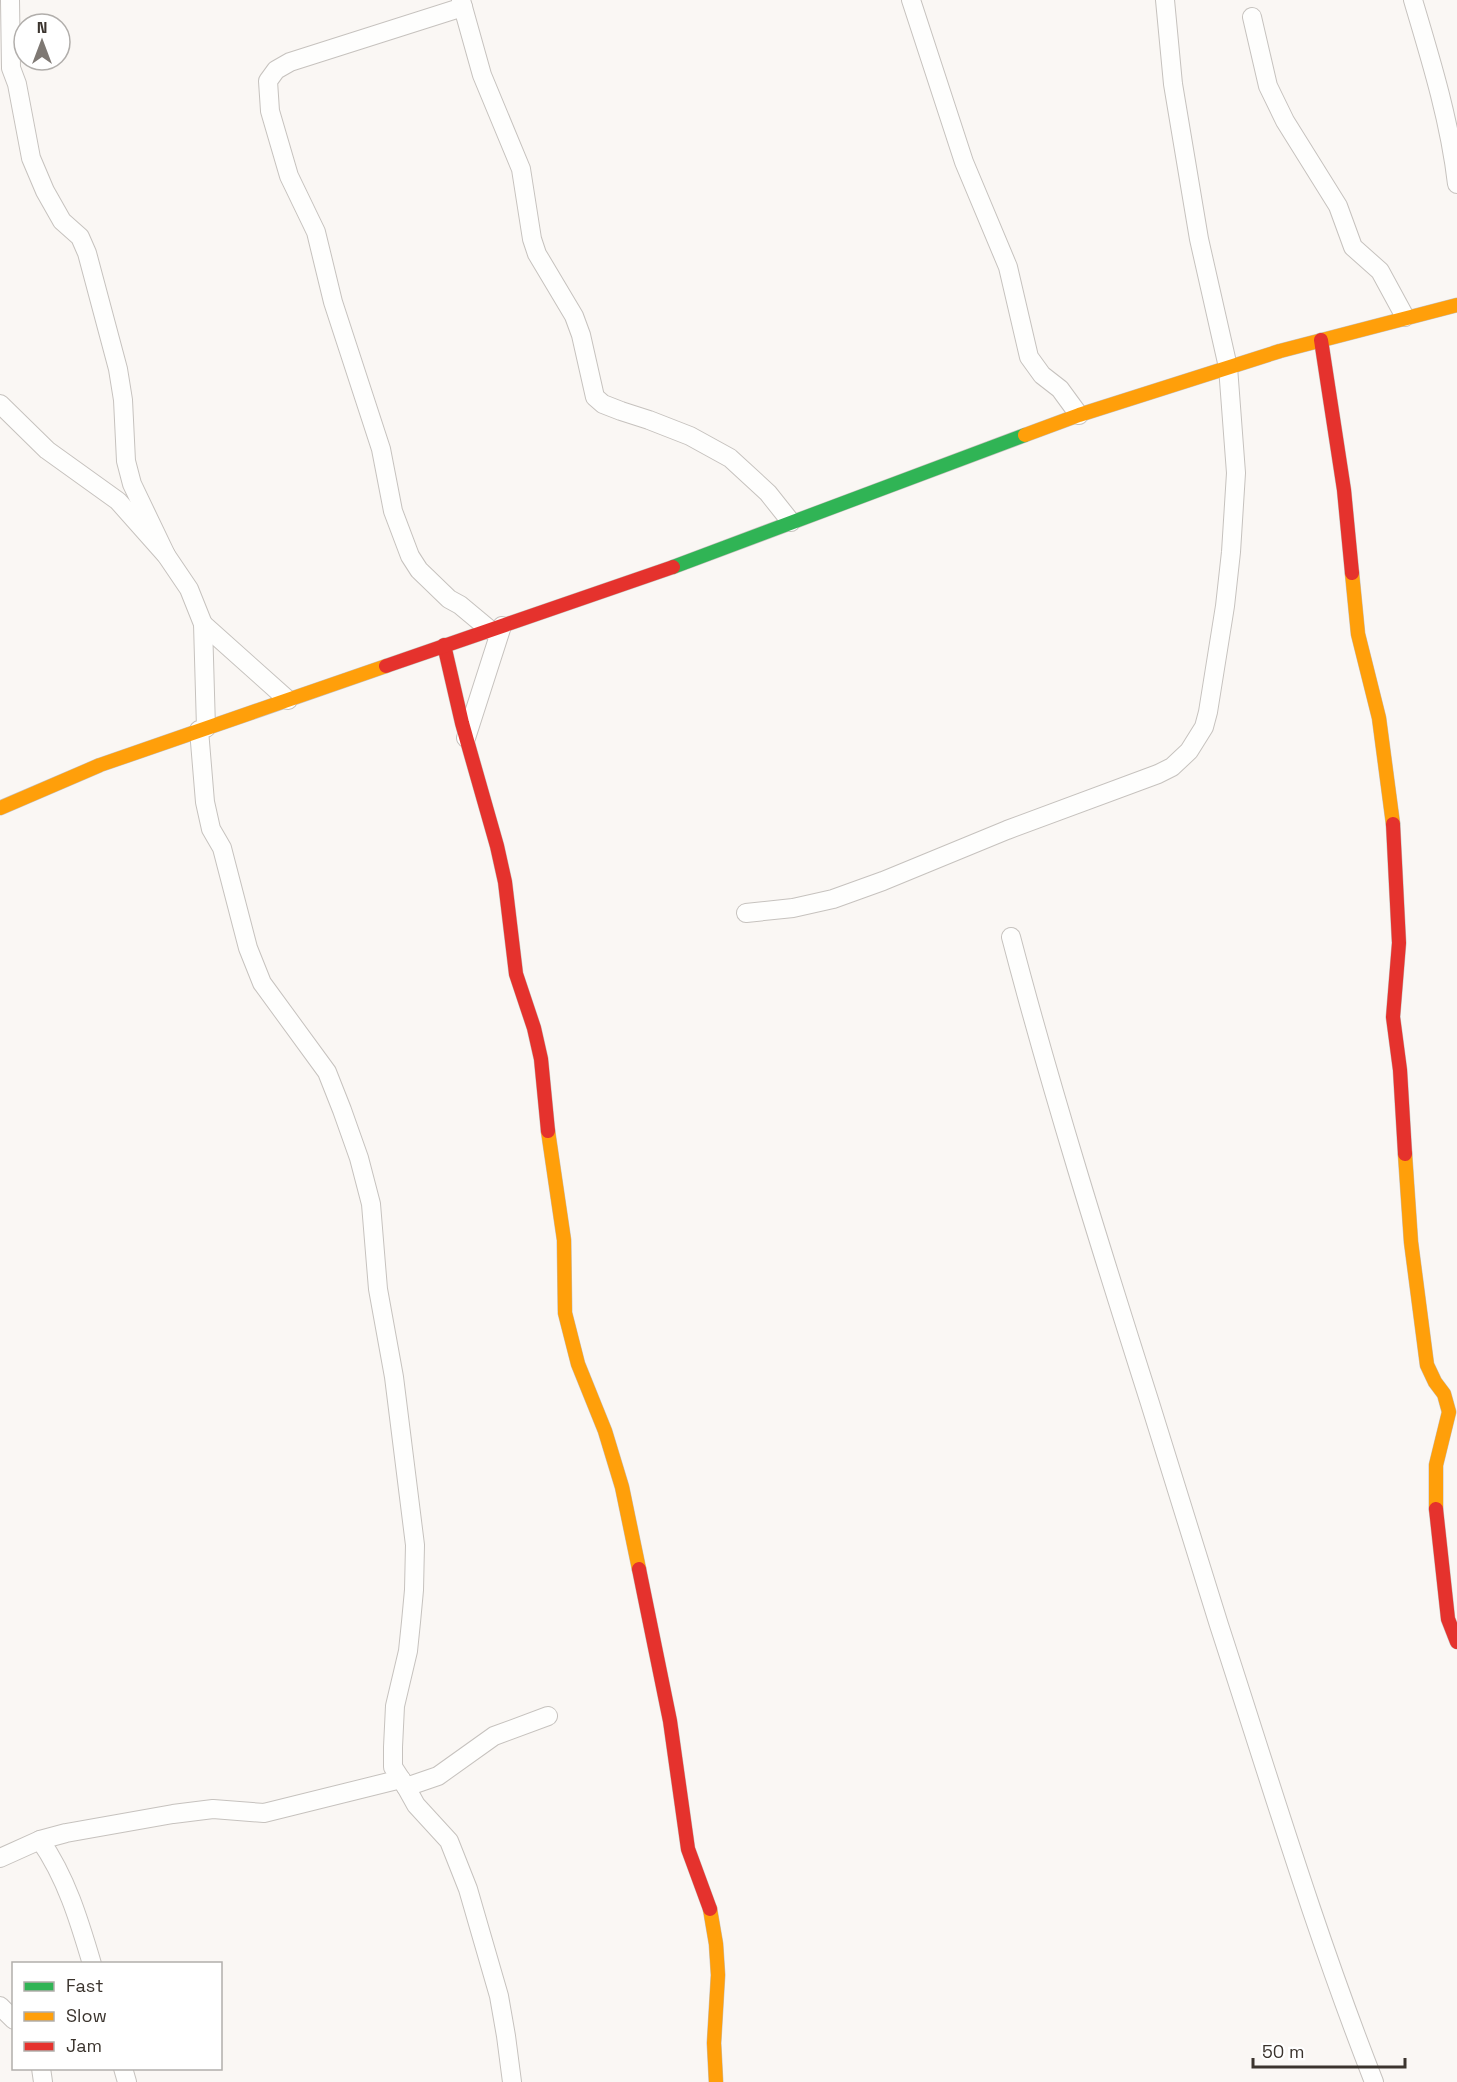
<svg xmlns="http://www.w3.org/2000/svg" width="1457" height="2082" font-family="'Space Grotesk',sans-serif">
	<rect width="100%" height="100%" fill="#faf7f4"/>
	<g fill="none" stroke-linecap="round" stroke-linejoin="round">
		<g stroke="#c6c2be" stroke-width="20">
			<g id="street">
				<polyline points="10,0 11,68 17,84 31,158 45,191 62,221 80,237 87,253 118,369 123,400 126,461 132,484 166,555"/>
				<polyline points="461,0 482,75 521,169 532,239 537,254 574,316 581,335 595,397 603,404 621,411 649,420 690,436 730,458 768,493 791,522"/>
				<polyline points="911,0 964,162 1008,267 1029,357 1042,375 1060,389 1079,415"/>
				<path d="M 1413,0 C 1431,60 1450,122 1457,184"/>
				<polyline points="463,7 290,62 276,70 268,81 270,111 289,176 316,232 333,302 381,449 393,511 410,556 419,570 449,599 460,605 490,630"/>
				<polyline points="1252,17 1268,86 1285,121 1338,206 1353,247 1380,271 1405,317"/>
				<polyline points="0,404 47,450 118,501 166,555 189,589 203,624 206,728"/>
				<polyline points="203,624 288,700"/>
				<polyline points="199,730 205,802 211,829 222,848 248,948 262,983 327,1072 342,1110 359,1158 371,1204 378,1289 394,1377 415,1545 414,1590 411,1622 408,1651 395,1706 393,1747 393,1767 406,1787 438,1776 494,1736 548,1716"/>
				<polyline points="466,738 502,626"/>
				<polyline points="746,913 793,908 833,899 883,881 1007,830 1158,774 1172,767 1189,751 1204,727 1208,712 1225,606 1231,552 1236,473 1228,367 1199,239 1173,84 1165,0"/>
				<path d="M 1011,937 C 1052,1093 1100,1246 1149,1400 C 1172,1475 1195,1550 1219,1625 C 1269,1778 1315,1932 1374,2082"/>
				<polyline points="406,1787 416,1805 449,1841 468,1889 499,1996 506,2036 512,2082"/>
				<path d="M 40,1840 C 66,1877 79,1920 92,1964"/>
				<polyline points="0,1858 40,1840 66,1833 173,1814 213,1809 264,1813 401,1779"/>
				<polyline points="0,2006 14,2020"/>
				<polyline points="41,2068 43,2082"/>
				<polyline points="123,2068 127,2082"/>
			</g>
		</g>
		<g stroke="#c6c2be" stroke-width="15">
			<polyline id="fast" points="673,567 1025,435"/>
		</g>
		<g stroke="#c6c2be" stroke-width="15">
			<g id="slow">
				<polyline points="1025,435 1079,415 1280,351 1457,305"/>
				<polyline points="1352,573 1358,634 1379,718 1393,824"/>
				<polyline points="0,808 100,765 386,666"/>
				<polyline points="548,1131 564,1240 565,1313 578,1364 605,1431 622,1487 639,1569"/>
				<polyline points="1405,1154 1411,1242 1427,1365 1435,1382 1444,1394 1449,1412 1436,1465 1436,1509"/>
				<polyline points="710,1909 716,1944 718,1975 714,2043 716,2082"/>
			</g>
		</g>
		<g stroke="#c6c2be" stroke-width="15">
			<g id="jam">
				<polyline points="1321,340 1344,490 1352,573"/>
				<polyline points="444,645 462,723 497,846 505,882 516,974 534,1028 541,1059 548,1131"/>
				<polyline points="386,666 673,567"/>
				<polyline points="1393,824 1399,943 1393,1017 1400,1070 1405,1154"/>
				<polyline points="1436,1509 1448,1619 1457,1642"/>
				<polyline points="639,1569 670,1721 688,1849 710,1909"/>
			</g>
		</g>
		<use href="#street" stroke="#fefefd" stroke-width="18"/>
		<use href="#fast" stroke="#30b455" stroke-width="14"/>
		<use href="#slow" stroke="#ff9f0a" stroke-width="14"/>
		<use href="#jam" stroke="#e5322d" stroke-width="14"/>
	</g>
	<rect x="12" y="1962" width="210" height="108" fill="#ffffff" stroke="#b1aeab" stroke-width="1.5"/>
	<rect x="24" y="1982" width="30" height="9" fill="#30b455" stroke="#b1aeab" stroke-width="1.5"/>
	<text x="66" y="1992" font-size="18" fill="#3b342e">Fast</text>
	<rect x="24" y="2012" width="30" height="9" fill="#ff9f0a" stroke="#b1aeab" stroke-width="1.5"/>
	<text x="66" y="2022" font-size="18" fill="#3b342e">Slow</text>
	<rect x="24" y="2042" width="30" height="9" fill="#e5322d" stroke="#b1aeab" stroke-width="1.5"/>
	<text x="66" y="2052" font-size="18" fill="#3b342e">Jam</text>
	<g transform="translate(42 42)"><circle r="28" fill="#ffffff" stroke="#b1aeab" stroke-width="1.5"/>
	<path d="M0-4.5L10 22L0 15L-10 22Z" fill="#7e7873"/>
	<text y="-9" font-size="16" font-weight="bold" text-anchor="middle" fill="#3b342e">N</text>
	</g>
	<path d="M1253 2058v9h152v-9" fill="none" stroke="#3b342e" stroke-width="3"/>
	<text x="1262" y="2058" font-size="18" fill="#3b342e" stroke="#ffffff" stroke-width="4.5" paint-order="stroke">50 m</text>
</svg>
